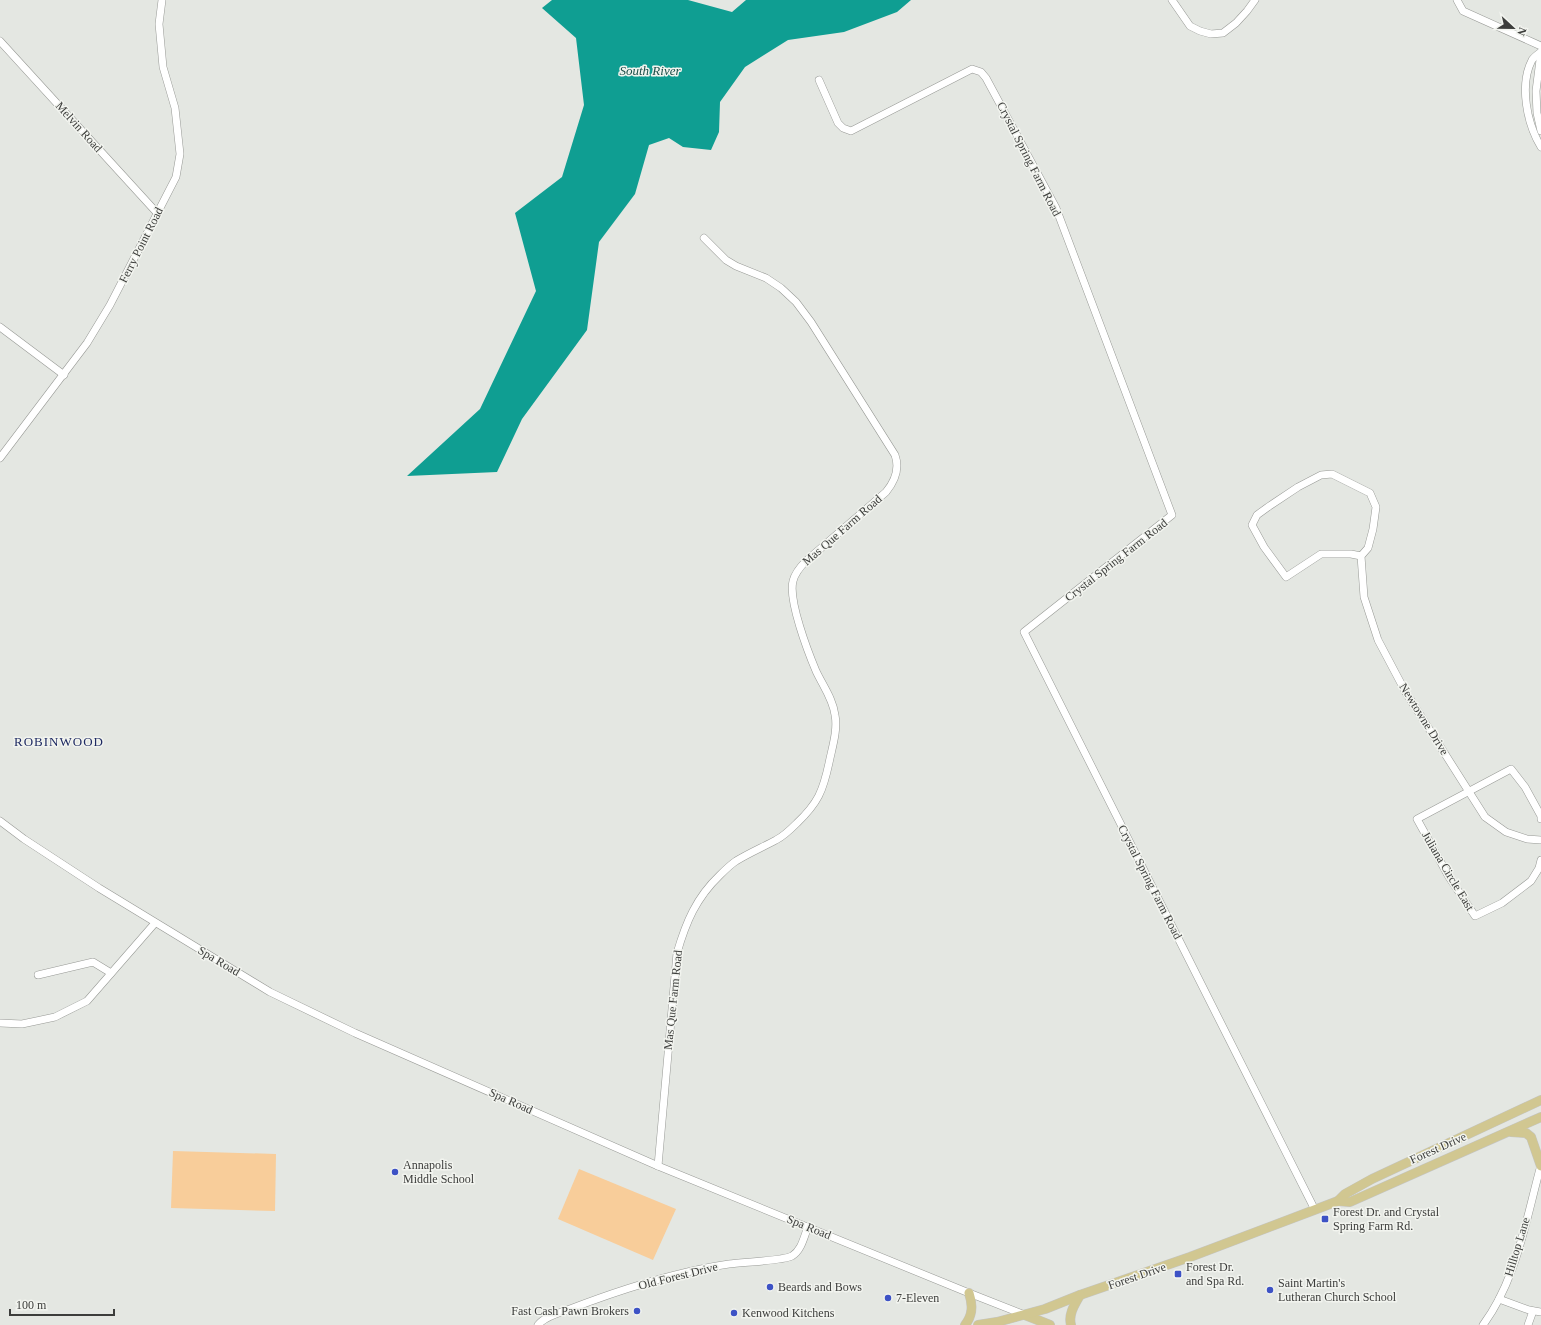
<svg xmlns="http://www.w3.org/2000/svg" width="1541" height="1325" font-family="Georgia,serif">
	<rect width="100%" height="100%" fill="#e4e7e2"/>
	<g fill="#f8cd9a">
		<polygon points="173,1151 276,1154 275,1211 171,1208"/>
		<polygon points="579,1169 676,1209 653,1260 558,1219"/>
	</g>
	<polygon fill="#0f9e92" points="552,0 688,0 732,12 746,0 911,0 897,12 844,32 788,40 745,67 720,102 719,132 711,150 683,147 669,138 649,145 635,194 599,242 587,330 522,419 497,472 407,476 480,409 536,291 515,213 562,177 584,105 576,38 542,8"/>
	<g fill="none" stroke-linecap="round" stroke-linejoin="round">
		<g stroke="#979995" stroke-width="8">
			<g id="minor">
				<polyline points="1172,0 1190,26 1200,31 1211,34 1223,33 1236,23 1247,11 1255,0"/>
				<polyline points="1457,0 1463,11 1541,46"/>
				<polyline points="0,41 158,214"/>
				<path d="M 1541,52 C 1538,54 1534,57 1532,60 C 1519,85 1527,124 1541,147"/>
				<polyline points="1541,52 1536,91 1537,113 1541,131"/>
				<polyline points="819,80 838,123 843,128 851,131 972,69 981,72 986,78 1056,208 1172,515 1024,632 1315,1210"/>
				<polyline points="0,327 64,375"/>
				<polyline points="0,458 87,343 110,305 176,177 180,154 175,108 163,67 159,24 162,0"/>
				<polyline points="1361,556 1351,554 1321,554 1286,577 1264,547 1252,525 1257,515 1268,507 1298,487 1321,475 1332,474 1370,493 1376,507 1373,529 1368,548 1361,556 1364,597 1378,640 1405,691 1485,817 1506,832 1527,839 1541,840"/>
				<polyline points="1541,819 1541,816 1525,787 1511,769 1417,819 1449,877 1475,916 1502,903 1531,881 1539,868 1541,860"/>
				<polyline points="0,821 24,839 99,888 270,992 355,1033 658,1166 969,1293 1025,1315"/>
				<polyline points="38,975 93,962 111,973"/>
				<polyline points="0,1023 22,1024 55,1017 87,1001 155,923"/>
				<path d="M 658,1166 L 677,953 C 686,922 696,898 720,875 C 725,870 730,865 736,861 C 749,853 763,847 776,840 C 784,836 791,829 797,823 C 818,803 823,791 829,763 C 832,748 838,730 835,715 C 833,699 823,686 816,671 C 808,652 788,600 793,581 C 795,573 800,567 806,561 L 886,492 C 895,481 900,469 895,455 L 811,322 L 796,302 L 781,288 L 766,278 L 736,266 L 726,260 L 704,238"/>
				<polyline points="1499,1299 1529,1310 1541,1312"/>
				<path d="M 538,1325 C 545,1316 560,1313 570,1309 C 622,1289 674,1272 729,1264 C 743,1262 782,1261 792,1256 C 802,1250 804,1236 808,1227"/>
				<path d="M 1483,1325 C 1517,1279 1526,1219 1541,1165"/>
				<polyline points="1528,1325 1533,1311"/>
			</g>
		</g>
		<g stroke="#c4c5c4" stroke-width="10">
			<g id="major">
				<polyline points="1511,1132 1526,1133 1531,1137 1541,1166"/>
				<polyline points="1338,1201 1345,1194 1372,1179 1541,1100"/>
				<polyline points="1025,1315 1050,1325"/>
				<path d="M 965,1325 C 973,1315 973,1305 969,1293"/>
				<polyline points="978,1325 997,1322 1045,1309 1080,1295 1190,1257 1338,1201 1350,1202 1541,1117"/>
				<path d="M 1071,1325 C 1068,1314 1075,1304 1080,1295"/>
			</g>
		</g>
		<use href="#minor" stroke="#fff" stroke-width="7"/>
		<use href="#major" stroke="#d1c791" stroke-width="9"/>
	</g>
	<g fill="#3d52c5" stroke="#f2f4ef" stroke-width="1.5">
		<circle cx="395" cy="1172" r="4"/>
		<rect x="1321" y="1215" width="8" height="8" rx="2"/>
		<rect x="1174" y="1270" width="8" height="8" rx="2"/>
		<circle cx="770" cy="1287" r="4"/>
		<circle cx="1270" cy="1290" r="4"/>
		<circle cx="888" cy="1298" r="4"/>
		<circle cx="637" cy="1311" r="4"/>
		<circle cx="734" cy="1313" r="4"/>
	</g>
	<g text-anchor="middle" stroke-width="3" stroke-linejoin="round" paint-order="stroke">
		<g font-size="12" fill="#3c3d3b" stroke="#f2f4ef">
			<text transform="translate(79 127) rotate(48)" y="4">Melvin Road</text>
			<text transform="translate(1029 159) rotate(63)" y="4">Crystal Spring Farm Road</text>
			<text transform="translate(141 245) rotate(-63)" y="4">Ferry Point Road</text>
			<text transform="translate(842 530) rotate(-41)" y="4">Mas Que Farm Road</text>
			<text transform="translate(1116 560) rotate(-38)" y="4">Crystal Spring Farm Road</text>
			<text transform="translate(1424 719) rotate(58)" y="4">Newtowne Drive</text>
			<text transform="translate(1448 871) rotate(59)" y="4">Juliana Circle East</text>
			<text transform="translate(1150 882) rotate(63)" y="4">Crystal Spring Farm Road</text>
			<text transform="translate(219 961) rotate(31)" y="4">Spa Road</text>
			<text transform="translate(673 1000) rotate(-84)" y="4">Mas Que Farm Road</text>
			<text transform="translate(511 1101) rotate(24)" y="4">Spa Road</text>
			<text transform="translate(1438 1148) rotate(-24)" y="4">Forest Drive</text>
			<text transform="translate(809 1227) rotate(22)" y="4">Spa Road</text>
			<text transform="translate(1517 1247) rotate(-73)" y="4">Hilltop Lane</text>
			<text transform="translate(678 1276) rotate(-14)" y="4">Old Forest Drive</text>
			<text transform="translate(1137 1276) rotate(-19)" y="4">Forest Drive</text>
		</g>
		<g font-size="12" fill="#3c3d3b" stroke="#f2f4ef" text-anchor="start">
			<text x="403" y="1169">Annapolis<tspan x="403" dy="14">Middle School</tspan></text>
			<text x="1333" y="1216">Forest Dr. and Crystal<tspan x="1333" dy="14">Spring Farm Rd.</tspan></text>
			<text x="1186" y="1271">Forest Dr.<tspan x="1186" dy="14">and Spa Rd.</tspan></text>
			<text x="1278" y="1287">Saint Martin's<tspan x="1278" dy="14">Lutheran Church School</tspan></text>
			<text x="778" y="1291">Beards and Bows</text>
			<text x="896" y="1302">7-Eleven</text>
			<text x="629" y="1315" text-anchor="end">Fast Cash Pawn Brokers</text>
			<text x="742" y="1317">Kenwood Kitchens</text>
		</g>
		<g font-size="13" font-style="italic" fill="#1a4e48" stroke="#f2f4ef">
			<text x="650" y="75">South River</text>
		</g>
		<g font-size="13" letter-spacing="1" fill="#1e2a62" stroke="#f2f4ef">
			<text x="59" y="746">ROBINWOOD</text>
		</g>
	</g>
	<g transform="translate(1513 28) rotate(112)" stroke="#f2f4ef" stroke-width="3" paint-order="stroke">
	<path d="M0-3L7 15L0 10L-7 15Z" fill="#3c3d3b"/>
	<text y="-6" font-size="11" font-weight="bold" text-anchor="middle" fill="#3c3d3b">N</text>
	</g>
	<path d="M10 1309v6h104v-6" fill="none" stroke="#3c3d3b" stroke-width="2"/>
	<text x="16" y="1309" font-size="12" fill="#3c3d3b" stroke="#f2f4ef" stroke-width="3" paint-order="stroke">100 m</text>
</svg>
